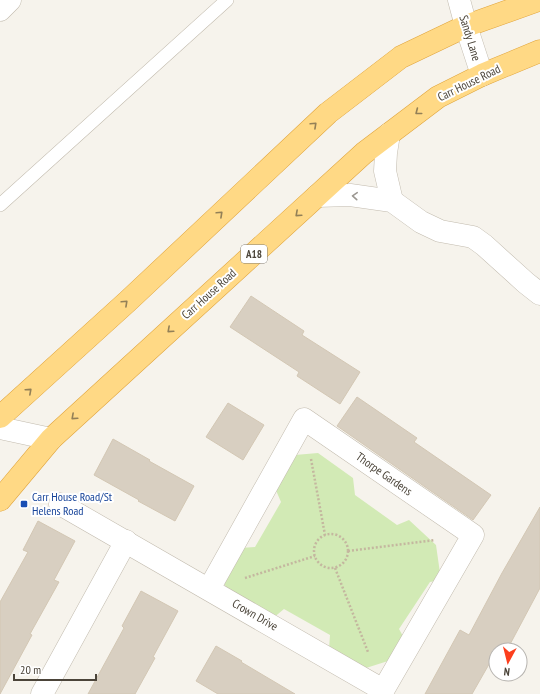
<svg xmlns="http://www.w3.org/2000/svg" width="540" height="694" font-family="'PT Sans Narrow',sans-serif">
	<rect width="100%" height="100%" fill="#f6f3ec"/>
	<polygon fill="#d2eab5" points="318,453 353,478 355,495 397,525 409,520 436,545 441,580 430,582 399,629 404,638 388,661 366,668 329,649 330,635 284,609 272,619 229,593 223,581 240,548 255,547 281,502 275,488 295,455"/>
	<g fill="#d8cfc1" stroke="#d3c7b4">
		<polygon points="251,296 304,331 302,335 360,372 340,404 297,376 299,372 230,327"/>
		<polygon points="357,397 417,438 414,442 491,495 473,520 337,426"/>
		<polygon points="228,403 264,425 243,460 206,437"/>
		<polygon points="113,439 150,460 149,461 194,486 175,521 138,501 139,500 94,475"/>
		<polygon points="540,507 540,588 507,650 496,650 496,652 472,694 425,694 460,630 469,635 502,573"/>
		<polygon points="38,521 75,541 54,580 59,582 30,634 32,635 0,694 0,602 28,552 23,550"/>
		<polygon points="141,591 178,611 153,657 155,658 135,694 88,694 124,628 122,626"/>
		<polygon points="216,646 242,661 241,662 295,694 218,694 196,681"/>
	</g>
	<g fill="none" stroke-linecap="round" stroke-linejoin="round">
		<g stroke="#c2bbae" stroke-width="14">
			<polyline id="service" points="0,205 227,0"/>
		</g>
		<g stroke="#c2bbae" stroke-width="23">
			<g id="minor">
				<polyline points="459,0 466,26 482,75"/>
				<polyline points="0,10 10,0"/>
				<polyline points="389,134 386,153 385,171 392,201"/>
				<polyline points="317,196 350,195 392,201 421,222 440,231 473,237 484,245 526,283 540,294"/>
				<polyline points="0,428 51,439"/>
				<polyline points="60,504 383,690"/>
				<polyline points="209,589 304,419 473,535 381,694"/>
				<polyline points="42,694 126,541"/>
			</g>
		</g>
		<g stroke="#e0a43c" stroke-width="23">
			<g id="trunk">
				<polyline points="0,417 128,301 328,113 401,57 466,26 539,0"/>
				<polyline points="0,500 51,439 364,153 438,97 482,75 540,51"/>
			</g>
		</g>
		<g stroke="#c4b79f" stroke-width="2.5" stroke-dasharray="2 2" stroke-linecap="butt">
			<polyline points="311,459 325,535"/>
			<circle cx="331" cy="551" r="17"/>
			<polyline points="348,551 435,540"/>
			<polyline points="335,568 368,652"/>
			<polyline points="245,578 315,556"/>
		</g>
		<use href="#service" stroke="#fff" stroke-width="13"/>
		<use href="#minor" stroke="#fff" stroke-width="22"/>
		<use href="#trunk" stroke="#ffd985" stroke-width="22"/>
	</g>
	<defs><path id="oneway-chevron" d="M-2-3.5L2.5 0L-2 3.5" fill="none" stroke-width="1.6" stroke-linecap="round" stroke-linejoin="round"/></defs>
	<g stroke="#938057">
		<use href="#oneway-chevron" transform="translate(418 112) rotate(142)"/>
		<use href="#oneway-chevron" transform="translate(314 125) rotate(-43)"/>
		<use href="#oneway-chevron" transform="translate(220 214) rotate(-43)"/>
		<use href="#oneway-chevron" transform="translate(298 214) rotate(138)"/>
		<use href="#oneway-chevron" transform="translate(125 303) rotate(-43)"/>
		<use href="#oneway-chevron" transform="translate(170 330) rotate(138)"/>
		<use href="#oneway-chevron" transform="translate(29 391) rotate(-42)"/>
		<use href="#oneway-chevron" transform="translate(74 417) rotate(138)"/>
	</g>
	<use stroke="#9c9892" href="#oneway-chevron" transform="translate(355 196) rotate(-176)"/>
	<rect fill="#1a4fb4" stroke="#fff" stroke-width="1.5" x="20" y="500" width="8" height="8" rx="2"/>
	<g text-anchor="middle" stroke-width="4" stroke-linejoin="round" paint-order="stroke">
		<rect fill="#fff" stroke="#817c74" stroke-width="1" x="241" y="245" width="26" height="18" rx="3"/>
		<g font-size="11" font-weight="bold" fill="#4b4439">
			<text x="254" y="258">A18</text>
		</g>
		<g font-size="12" fill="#4b4439" stroke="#fff">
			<text transform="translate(470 38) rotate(73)" y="4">Sandy Lane</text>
			<text transform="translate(469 83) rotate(-26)" y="4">Carr House Road</text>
			<text transform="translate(209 294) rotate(-42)" y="4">Carr House Road</text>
			<text transform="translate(384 474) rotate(35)" y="4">Thorpe Gardens</text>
			<text transform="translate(255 615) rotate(30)" y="4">Crown Drive</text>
		</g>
		<g font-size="12" fill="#164399" stroke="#fff" text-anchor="start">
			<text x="32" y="501">Carr House Road/St<tspan x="32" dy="14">Helens Road</tspan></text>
		</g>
	</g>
	<g transform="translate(508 662) rotate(187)"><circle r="19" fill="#ffffff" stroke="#b7b4b0"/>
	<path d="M0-3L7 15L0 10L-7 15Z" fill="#fc3f1d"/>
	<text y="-6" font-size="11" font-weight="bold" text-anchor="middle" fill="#4b4439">N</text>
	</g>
	<path d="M14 674v6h82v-6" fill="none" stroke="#4b4439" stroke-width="2"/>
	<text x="20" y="674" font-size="12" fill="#4b4439" stroke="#ffffff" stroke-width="3" paint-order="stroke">20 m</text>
</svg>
